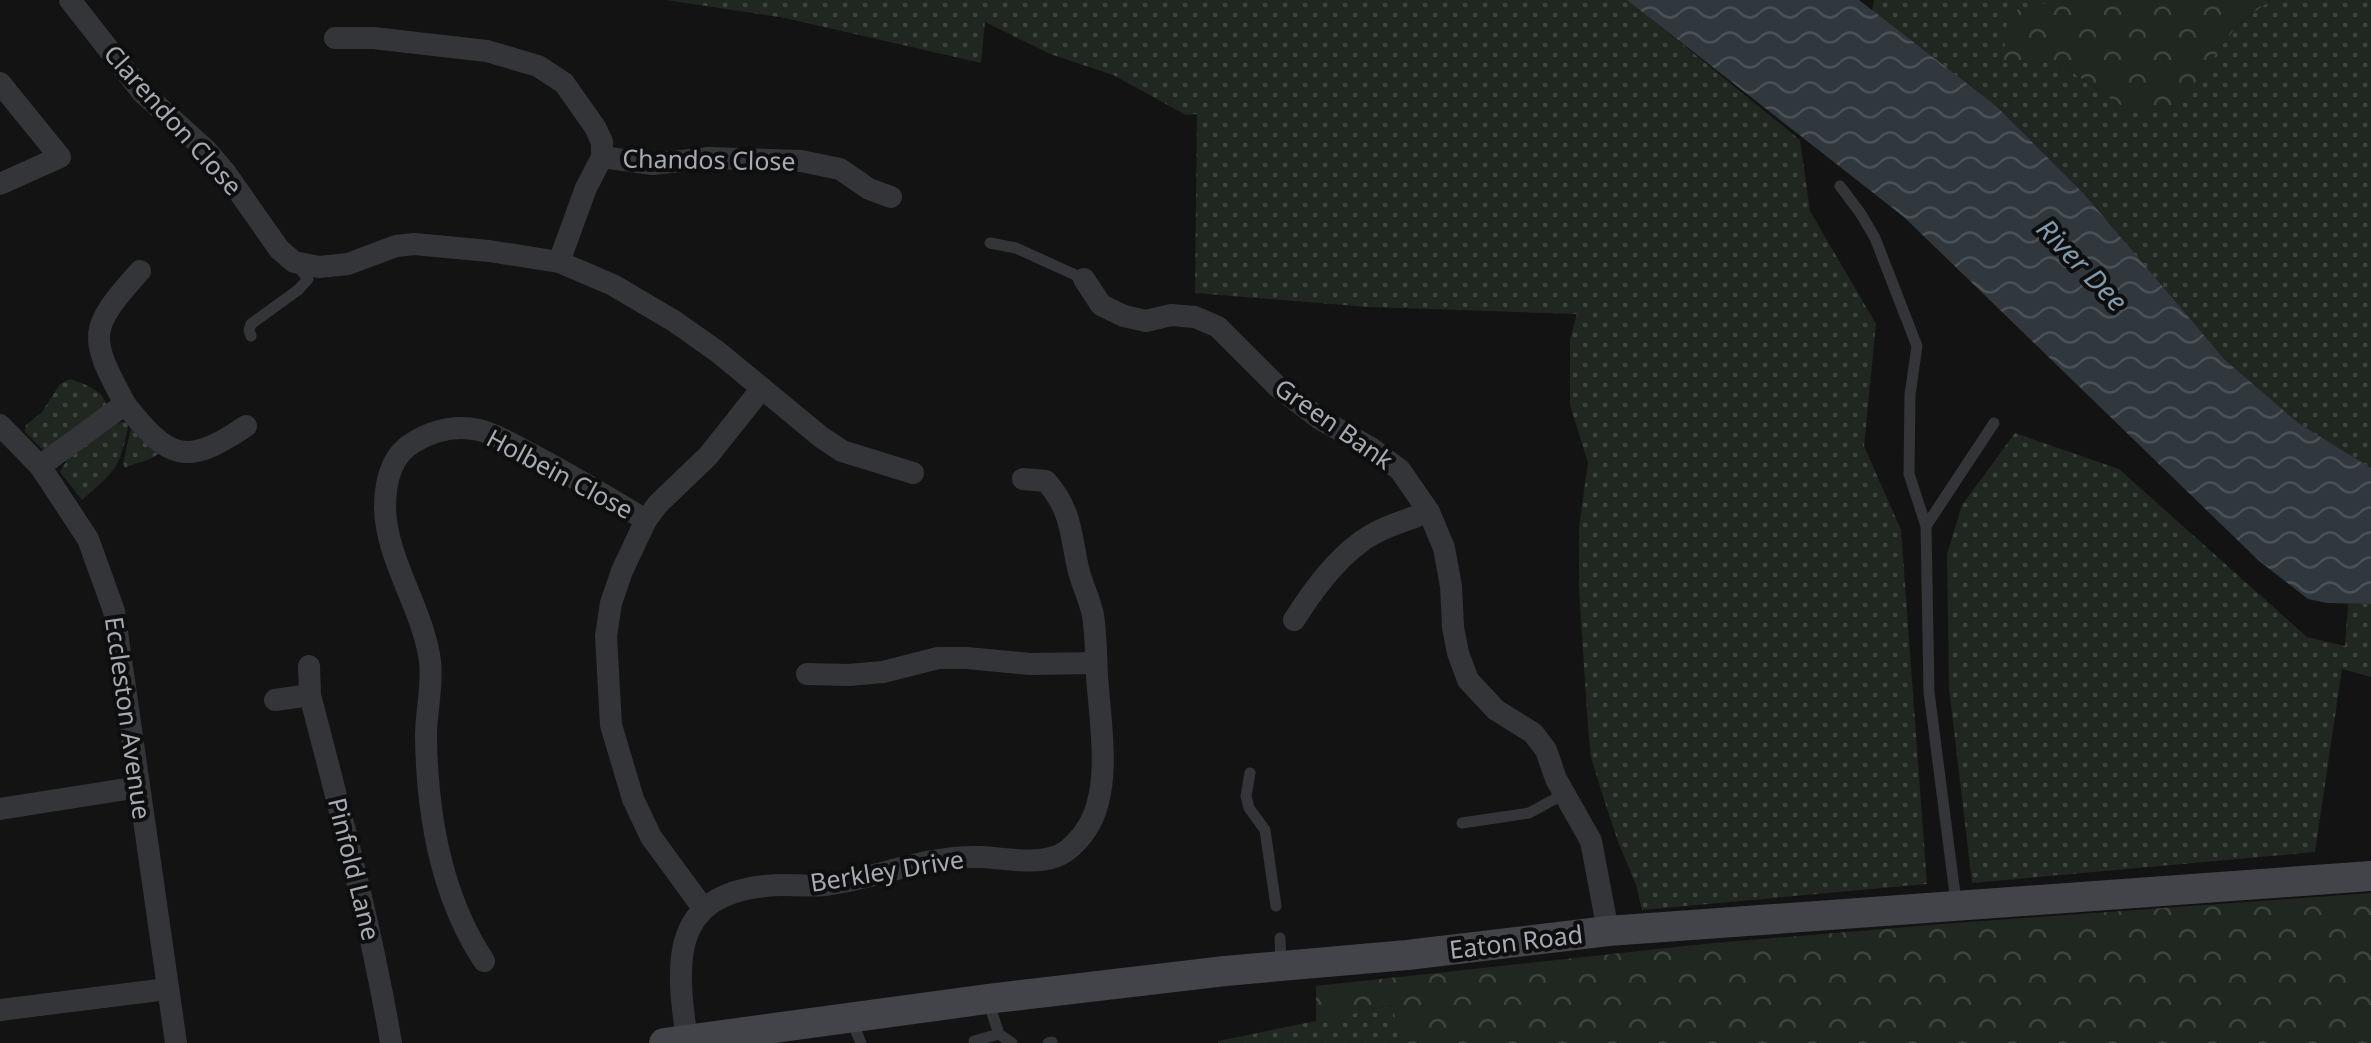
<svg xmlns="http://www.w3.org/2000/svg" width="2371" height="1043" font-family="'Noto Sans',sans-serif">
	<defs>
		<pattern id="grass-dots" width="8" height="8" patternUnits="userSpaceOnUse" patternTransform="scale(2.5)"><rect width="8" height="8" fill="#202620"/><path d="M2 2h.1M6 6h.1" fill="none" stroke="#3d433e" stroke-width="1.8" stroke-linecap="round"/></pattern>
		<pattern id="forest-crowns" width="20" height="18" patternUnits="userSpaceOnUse" patternTransform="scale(2.5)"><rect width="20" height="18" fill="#202620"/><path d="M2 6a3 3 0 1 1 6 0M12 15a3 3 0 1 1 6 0" fill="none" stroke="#3d433e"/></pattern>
		<pattern id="water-waves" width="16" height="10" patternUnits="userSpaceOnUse" patternTransform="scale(2.5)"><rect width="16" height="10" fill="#30383d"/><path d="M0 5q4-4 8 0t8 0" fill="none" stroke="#4b5257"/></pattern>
	</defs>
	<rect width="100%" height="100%" fill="#131314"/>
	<g fill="url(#grass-dots)">
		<polygon points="666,0 1628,0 1800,140 1810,211 1876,324 1864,446 1901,530 1927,884 1642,910 1636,885 1617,839 1601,790 1591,757 1588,727 1579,590 1579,527 1588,463 1570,405 1570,339 1577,314 1368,307 1195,293 1197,114 1186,115 1113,75 1050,54 985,22 981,63 785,18"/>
		<polygon points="1874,0 2060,0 2056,61 2123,107 2186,95 2238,24 2271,0 2371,0 2371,468 2296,423 2225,360 2082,196 1872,11"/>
		<path d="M 70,379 C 85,384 103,390 107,406 L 56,448 L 43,450 L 25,432 L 26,425 L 42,412 L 60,384 Z"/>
		<path d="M 122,422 L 129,423 C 119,469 117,470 82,500 L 60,472 C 73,447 96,431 122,422 Z"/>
		<path d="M 132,425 L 160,452 C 152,461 136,462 125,468 L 123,463 Z"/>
		<polygon points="2015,433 2119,469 2307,637 2345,646 2348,604 2371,604 2371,677 2342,669 2315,852 1972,883 1949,688 1947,554 1962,505"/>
		<polygon points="1394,1005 1399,1043 1218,1043 1218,1041"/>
	</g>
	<g fill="url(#forest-crowns)">
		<polygon points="2060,0 2271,0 2238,24 2186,96 2161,112 2123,107 2056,61 2003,60 2008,12"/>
		<polygon points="2371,893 2371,1043 1399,1043 1393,1005 1316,1022 1316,986 1713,943 1955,923"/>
	</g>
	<polygon fill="url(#water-waves)" points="1627,0 1859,0 1996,106 2084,194 2225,360 2298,423 2371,468 2371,604 2327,603 2308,599 2258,560 1904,217"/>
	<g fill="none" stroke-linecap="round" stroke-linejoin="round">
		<g stroke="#343539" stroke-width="11">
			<polyline points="1840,186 1861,214 1875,238 1917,346 1910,395 1909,474 1926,526 1929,692 1956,902"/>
			<polyline points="990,243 1016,248 1084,279"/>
			<polyline points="251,336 249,330 251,324 298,290 308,279 296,264"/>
			<polyline points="1926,526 1994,423"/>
			<polyline points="1250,773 1246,796 1249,808 1265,830 1276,906"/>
			<polyline points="1462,823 1529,813 1564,794"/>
			<polyline points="1280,938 1281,966"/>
			<polyline points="988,1001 999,1034 1012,1043"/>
			<polyline points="851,1019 861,1043"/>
			<polyline points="974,1041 999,1034"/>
			<polyline points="1048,1043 1052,1042"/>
		</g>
		<g stroke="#343539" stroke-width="22">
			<polyline points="70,0 142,92 206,150 225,172 279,249 294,262 319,267 348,264 396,246 414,244 489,251 559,262 613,285 674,321 718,352 821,437 842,451 913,473"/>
			<polyline points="335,38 373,38 487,51 538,66 564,83 595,127 602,142 602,157 586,188 559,262"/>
			<polyline points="0,83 60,157 0,184"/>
			<polyline points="602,157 653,164 709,158 801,161 840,169 869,189 891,197"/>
			<polyline points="1084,279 1101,305 1124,316 1146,321 1171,315 1195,317 1218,327 1278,387 1320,419 1371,448 1400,470 1429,512 1444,548 1451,586 1453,627 1458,653 1468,680 1496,710 1533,733 1546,750 1556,779 1591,841 1608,931"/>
			<path d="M 125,404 C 168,458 185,468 246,426"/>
			<polyline points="0,425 40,466 88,539 114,611 176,1043"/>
			<path d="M 40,466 L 125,404 C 89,336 87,330 140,271"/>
			<path d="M 1294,620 C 1312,592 1334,561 1362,541 C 1381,527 1407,520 1429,512"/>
			<polyline points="309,666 310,695"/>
			<polyline points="807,674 848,675 883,672 938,658 967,658 1030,664 1096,663"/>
			<path d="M 275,700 L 310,695 C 340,811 371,925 391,1043"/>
			<polyline points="0,809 139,787"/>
			<polyline points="703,908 651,837 633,799 611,725 606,636 611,603 622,571 646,520 658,504 708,456 762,388"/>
			<path d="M 484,961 C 441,896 427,813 426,736 C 426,712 433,685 430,661 C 423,609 386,559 385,508 C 385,483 391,455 414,442 C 434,430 456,425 479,430 C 496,434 512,444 527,452 C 568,473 607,497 646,520"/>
			<polyline points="0,1010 167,989"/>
			<path d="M 687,1040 C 676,964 669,896 765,886 C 785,883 805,887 825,885 C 878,878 927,855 981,857 C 1004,858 1035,865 1057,856 C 1069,852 1083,836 1089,825 C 1112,785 1100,721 1097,676 C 1096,656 1096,635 1093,615 C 1090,601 1083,586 1079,572 C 1070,535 1073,512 1046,481 L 1023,479"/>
		</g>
		<polyline stroke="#434449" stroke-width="30" points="664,1043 987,999 1225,971 1407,955 1608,931 2371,876"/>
	</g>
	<g text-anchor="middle" stroke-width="8" stroke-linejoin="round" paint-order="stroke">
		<g font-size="25" fill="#a6abb3" stroke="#0e0e0f">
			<text transform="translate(173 120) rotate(48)" y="9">Clarendon Close</text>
			<text transform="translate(709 160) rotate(1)" y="9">Chandos Close</text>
			<text transform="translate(1334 424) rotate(35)" y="9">Green Bank</text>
			<text transform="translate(560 474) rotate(28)" y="9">Holbein Close</text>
			<text transform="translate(128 718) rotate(82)" y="9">Eccleston Avenue</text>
			<text transform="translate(354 869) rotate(76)" y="9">Pinfold Lane</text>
			<text transform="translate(887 871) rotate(-9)" y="9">Berkley Drive</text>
			<text transform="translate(1516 942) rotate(-7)" y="9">Eaton Road</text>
		</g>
		<g font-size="28" font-style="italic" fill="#8099ab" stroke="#0e0e0f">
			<text transform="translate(2082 265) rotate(46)" y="10">River Dee</text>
		</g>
	</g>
</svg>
